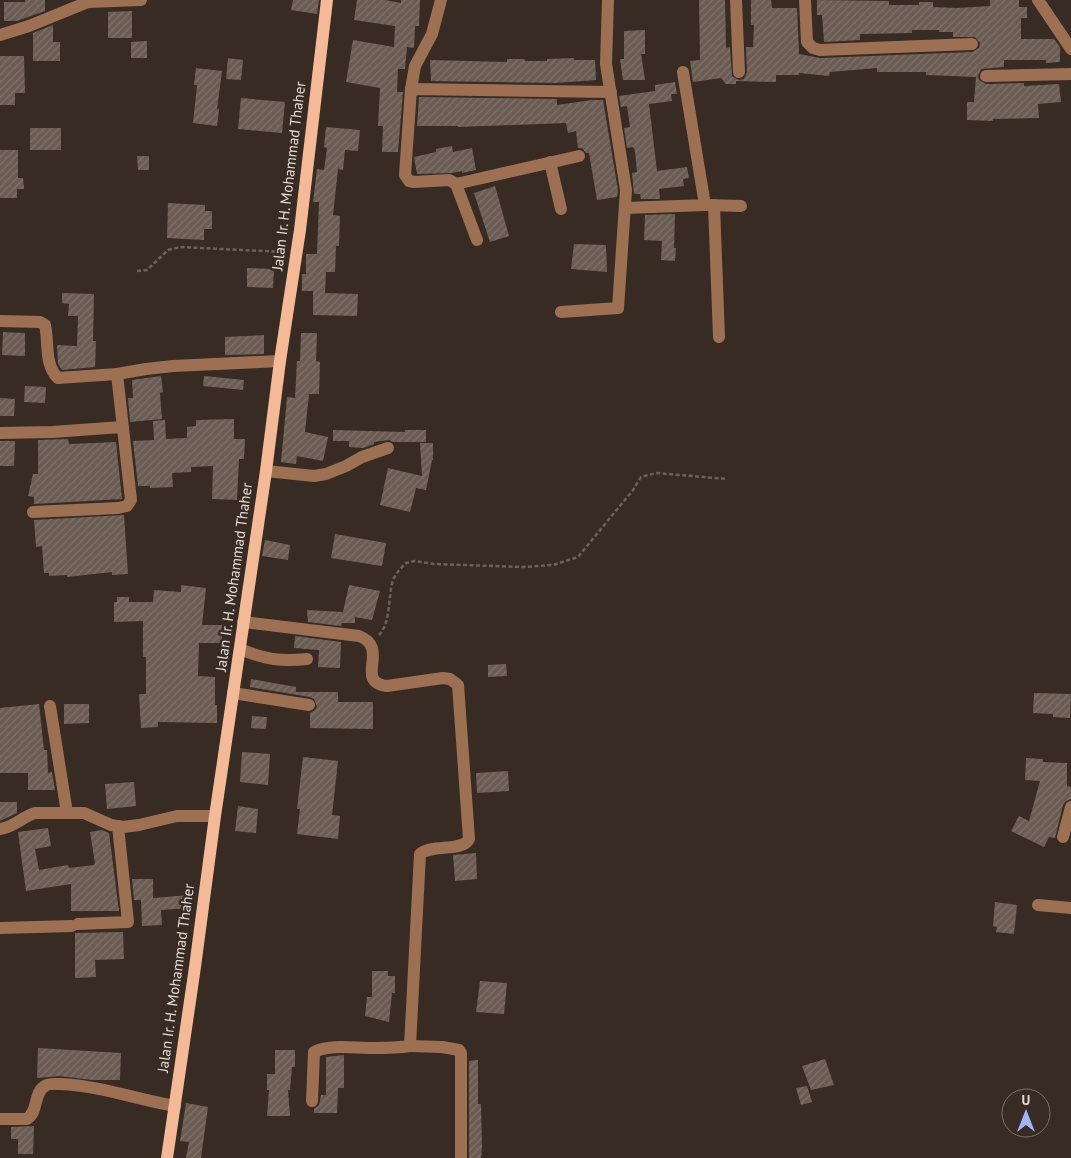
<svg xmlns="http://www.w3.org/2000/svg" width="1071" height="1158" font-family="'PT Sans',sans-serif">
	<defs>
		<pattern id="building-hatch" width="6" height="6" patternUnits="userSpaceOnUse" patternTransform="scale(1.25)"><rect width="6" height="6" fill="#6b5c53"/><path d="M-1 1l2-2M0 6l6-6M5 7l2-2" fill="none" stroke="#80736b"/></pattern>
	</defs>
	<rect width="100%" height="100%" fill="#382b23"/>
	<g fill="url(#building-hatch)">
		<polygon points="25,0 45,0 45,11 17,21 4,21 4,2 25,2"/>
		<polygon points="293,0 319,0 317,14 291,10"/>
		<polygon points="357,0 385,0 401,3 401,0 420,0 419,26 415,26 414,48 407,47 405,69 398,69 397,92 403,92 398,152 382,152 383,126 378,126 380,88 346,82 353,40 394,47 395,26 354,20"/>
		<polygon points="699,0 725,0 726,48 730,47 732,76 739,80 744,79 747,72 746,47 753,47 754,25 751,25 751,0 771,0 772,8 797,8 799,54 820,58 972,52 979,48 980,43 975,37 953,37 953,32 939,32 939,30 912,30 912,33 860,34 860,40 824,42 822,15 817,15 817,0 889,1 889,5 919,5 919,2 933,2 933,7 957,8 990,6 990,0 1019,0 1019,7 1027,7 1027,18 1021,18 1021,39 1054,39 1060,47 1060,62 1046,63 1046,60 1004,60 1004,67 981,69 978,76 979,80 986,84 1024,83 1024,86 1059,84 1061,102 1038,104 1039,118 993,119 993,121 967,120 967,102 974,102 976,77 926,75 926,72 877,72 877,68 830,72 829,76 799,73 799,75 776,75 776,82 736,81 736,84 726,84 721,78 693,82 690,61 700,60"/>
		<polygon points="132,11 132,38 108,38 108,12"/>
		<polygon points="53,25 53,42 60,42 60,61 33,61 33,33"/>
		<polygon points="645,30 645,54 641,54 645,80 623,80 620,59 624,59 624,31"/>
		<polygon points="147,41 147,58 131,58 131,42"/>
		<polygon points="0,56 24,56 25,93 15,93 15,105 0,105"/>
		<polygon points="228,58 243,60 241,80 226,79"/>
		<polygon points="574,58 574,60 595,60 596,80 556,83 431,81 430,60 507,62 507,59 524,59 525,61 547,61 547,59"/>
		<polygon points="196,68 222,71 217,109 219,109 217,126 193,123 197,85 194,85"/>
		<polygon points="675,82 677,94 671,94 672,101 649,104 657,171 687,167 689,178 683,179 684,186 659,189 660,199 641,199 640,194 634,194 632,173 637,172 635,151 633,147 627,148 624,128 630,127 627,106 621,107 619,96 655,91 655,85"/>
		<polygon points="419,97 557,99 557,105 592,100 603,100 618,190 617,197 597,200 589,153 586,153 582,148 578,148 576,131 568,133 566,123 458,127 458,126 417,126"/>
		<polygon points="241,98 285,102 282,133 238,129"/>
		<polygon points="326,127 360,130 358,151 345,150 343,170 338,169 333,215 340,216 339,246 336,246 335,272 326,272 325,293 358,294 357,316 313,315 313,291 302,291 302,274 306,274 306,254 317,254 319,202 313,202 317,169 324,170 327,148 324,147"/>
		<rect x="30" y="128" width="31" height="22"/>
		<polygon points="452,146 453,152 472,148 476,170 462,173 462,171 452,173 417,174 414,157 436,152 436,149"/>
		<polygon points="0,150 18,150 18,178 23,178 24,189 17,189 17,198 0,198"/>
		<polygon points="137,156 149,156 149,170 138,170"/>
		<polygon points="495,186 509,236 490,242 474,193"/>
		<polygon points="168,203 205,205 205,211 212,211 212,229 204,229 204,240 167,238"/>
		<polygon points="675,214 674,248 676,248 675,261 661,260 662,241 644,240 645,215"/>
		<polygon points="574,244 606,245 607,272 571,269"/>
		<polygon points="247,268 274,269 273,288 247,287"/>
		<polygon points="62,293 94,294 93,341 96,341 95,367 62,370 58,364 57,345 77,346 78,316 68,316 69,304 62,303"/>
		<polygon points="3,332 25,333 25,356 2,355"/>
		<polygon points="301,333 317,333 316,361 320,362 319,394 309,394 305,432 328,437 323,461 297,456 296,464 281,462 287,397 295,398 297,361 300,361"/>
		<polygon points="264,335 264,354 225,355 225,337"/>
		<polygon points="161,376 163,392 160,393 162,419 130,422 128,398 133,398 132,380"/>
		<polygon points="204,376 244,380 243,390 203,386"/>
		<polygon points="25,386 46,387 45,403 24,402"/>
		<polygon points="0,398 15,399 14,416 0,416"/>
		<polygon points="234,419 234,439 245,439 244,459 239,459 237,500 212,499 213,466 191,467 191,472 172,473 173,487 150,488 150,486 138,486 133,441 154,440 153,421 165,420 166,439 187,438 187,427 196,426 196,420"/>
		<polygon points="333,430 405,432 405,430 426,430 426,442 393,442 389,440 374,442 374,444 363,448 349,447 349,441 333,441"/>
		<polygon points="68,439 69,444 116,442 122,499 34,504 34,497 28,496 33,474 38,474 38,440"/>
		<polygon points="0,441 15,441 14,466 0,466"/>
		<polygon points="420,443 433,443 433,460 432,460 426,490 416,488 410,512 380,505 388,468 422,476"/>
		<polygon points="124,515 128,574 112,575 112,572 67,577 67,575 49,576 49,573 44,573 42,546 36,547 34,520"/>
		<polygon points="335,534 386,543 382,566 331,558"/>
		<polygon points="265,540 290,545 288,560 262,556"/>
		<polygon points="181,585 206,588 202,625 222,625 222,643 199,643 198,676 215,677 215,705 217,705 217,723 158,722 158,727 141,728 139,694 146,694 146,657 143,657 143,621 114,622 114,602 117,602 117,597 129,597 129,602 153,602 154,590 181,592"/>
		<polygon points="349,585 380,591 372,620 355,617 355,623 342,623 341,626 308,622 307,610 343,612"/>
		<polygon points="295,636 341,642 340,668 318,667 319,650 294,648"/>
		<polygon points="506,664 507,676 488,677 488,665"/>
		<polygon points="251,679 296,687 296,692 338,692 338,702 373,702 373,729 310,728 310,713 315,710 317,707 314,699 310,697 250,687"/>
		<polygon points="1034,693 1071,694 1070,718 1053,717 1053,714 1033,713"/>
		<polygon points="39,704 44,750 47,750 48,773 52,772 55,790 28,790 28,773 0,773 0,708"/>
		<polygon points="64,704 89,704 89,723 64,724"/>
		<polygon points="252,716 267,717 266,729 251,728"/>
		<polygon points="242,752 270,754 268,785 240,782"/>
		<polygon points="303,757 338,761 332,815 340,816 338,839 297,834 300,809 297,809"/>
		<polygon points="1026,758 1043,759 1043,762 1067,763 1067,786 1071,787 1071,799 1066,801 1063,805 1055,838 1049,837 1044,847 1011,831 1019,816 1029,821 1040,781 1025,780"/>
		<polygon points="508,771 509,791 477,793 476,773"/>
		<polygon points="134,782 136,806 107,809 105,784"/>
		<polygon points="0,802 17,802 17,813 0,821"/>
		<polygon points="238,806 258,809 256,833 235,831"/>
		<polygon points="48,828 51,846 35,849 39,870 68,865 69,868 94,865 95,863 90,832 102,830 109,833 119,911 71,911 71,884 26,891 18,832"/>
		<polygon points="476,853 477,879 455,881 453,855"/>
		<polygon points="132,879 153,879 153,898 189,895 190,908 161,910 162,925 142,926 141,900 134,900"/>
		<polygon points="995,902 1017,905 1014,934 996,932 997,927 993,926"/>
		<polygon points="123,932 124,959 95,960 96,977 75,978 75,933"/>
		<polygon points="372,971 388,971 388,976 395,976 395,993 392,993 389,1022 365,1016 367,997 372,997"/>
		<polygon points="480,981 507,983 504,1014 476,1012"/>
		<polygon points="38,1048 121,1053 120,1080 92,1080 60,1076 37,1078"/>
		<polygon points="275,1050 295,1050 295,1067 292,1067 290,1090 288,1090 290,1116 267,1116 269,1090 267,1090 267,1074 275,1074"/>
		<polygon points="344,1055 344,1088 338,1088 337,1113 314,1113 314,1109 319,1105 321,1095 326,1095 326,1057"/>
		<polygon points="825,1059 834,1085 811,1090 802,1066"/>
		<polygon points="478,1060 478,1104 481,1104 482,1147 481,1158 469,1158 469,1061"/>
		<polygon points="807,1086 812,1102 801,1105 796,1088"/>
		<polygon points="186,1103 208,1107 201,1158 186,1158 189,1142 180,1141"/>
		<polygon points="34,1126 33,1154 18,1154 18,1139 11,1139 11,1127"/>
	</g>
	<g fill="none" stroke-linecap="round" stroke-linejoin="round">
		<g stroke="#6d625b" stroke-width="2.5" stroke-dasharray="4 2.5" stroke-linecap="butt">
			<polyline points="137,271 147,270 168,250 180,247 284,252"/>
			<path d="M 379,635 C 391,623 388,595 393,580 C 396,573 401,568 406,563 L 415,561 L 434,564 L 523,567 L 553,565 L 578,557 L 633,490 L 641,477 L 656,473 L 727,479"/>
		</g>
		<g stroke="#9d6f53" stroke-width="12">
			<polyline points="736,0 739,72"/>
			<polyline points="805,0 807,42 813,48 820,50 972,44"/>
			<polyline points="1038,0 1071,49"/>
			<polyline points="0,35 29,26 88,2 141,0"/>
			<polyline points="986,76 1071,74"/>
			<polyline points="411,89 415,66 432,34 441,0"/>
			<polyline points="550,162 561,209"/>
			<polyline points="456,184 579,156"/>
			<polyline points="707,205 741,206"/>
			<polyline points="714,205 719,337"/>
			<polyline points="625,208 705,205 683,72"/>
			<polyline points="477,240 456,184 449,180 414,182 409,181 405,175 411,89 611,92"/>
			<polyline points="561,312 618,308 626,190 606,64 608,0"/>
			<path d="M 0,321 L 40,322 L 45,325 C 49,342 44,365 58,378 L 117,374 L 146,369 L 173,366 L 280,361"/>
			<polyline points="0,433 52,432 122,427"/>
			<polyline points="266,471 314,476 326,474 346,466 362,457 388,448"/>
			<polyline points="33,512 118,508 127,506 131,500 117,374"/>
			<path d="M 243,622 L 359,636 C 391,648 353,682 387,686 L 443,678 L 450,679 L 458,685 L 469,839 C 463,852 432,844 420,854 L 410,1046 C 397,1048 385,1048 372,1048 C 353,1048 330,1044 314,1052 L 312,1101"/>
			<path d="M 240,649 C 264,659 280,662 307,659"/>
			<polyline points="233,693 309,705"/>
			<polyline points="50,706 67,813"/>
			<path d="M 0,829 C 14,827 22,817 35,813 L 84,813 L 111,825 L 123,827 L 139,825 L 177,816 L 215,816"/>
			<polyline points="1063,837 1071,807"/>
			<polyline points="1038,905 1071,908"/>
			<polyline points="78,924 128,922 118,826"/>
			<polyline points="0,928 72,926"/>
			<polyline points="410,1046 442,1047 459,1050 461,1053 461,1158"/>
			<path d="M 0,1119 L 27,1119 C 39,1111 33,1093 45,1086 C 49,1083 55,1084 60,1084 C 101,1086 135,1099 175,1106"/>
		</g>
		<polyline stroke="#f4ba98" stroke-width="12" points="167,1158 195,967 215,816 266,471 280,361 300,230 327,0"/>
	</g>
	<g text-anchor="middle" stroke-width="5" stroke-linejoin="round" paint-order="stroke">
		<g font-size="15" fill="#e3dad5" stroke="#382b23">
			<text transform="translate(289 176) rotate(-83)" y="5">Jalan Ir. H. Mohammad Thaher</text>
			<text transform="translate(234 577) rotate(-82)" y="5">Jalan Ir. H. Mohammad Thaher</text>
			<text transform="translate(176 978) rotate(-82)" y="5">Jalan Ir. H. Mohammad Thaher</text>
		</g>
	</g>
	<g transform="translate(1026 1113)"><circle r="24" fill="#382b23" stroke="#7c716a"/>
	<path d="M0-4L9 19L0 12L-9 19Z" fill="#a2b2fd"/>
	<text y="-8" font-size="14" font-weight="bold" text-anchor="middle" fill="#e3dad5">U</text>
	</g>
</svg>
